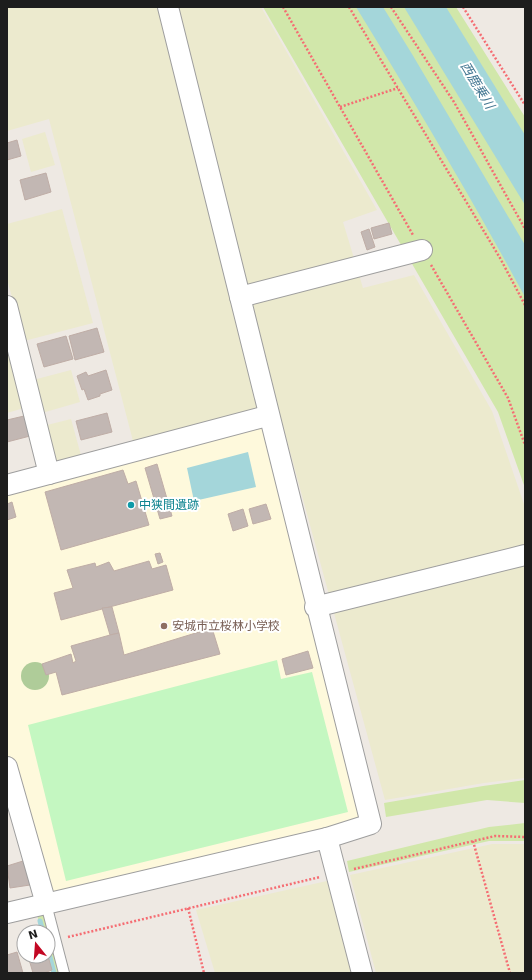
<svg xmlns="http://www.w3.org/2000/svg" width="532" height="980" font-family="'DejaVu Sans','Noto Sans JP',sans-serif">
	<rect width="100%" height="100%" fill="#eee9e3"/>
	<polygon fill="#fef9dc" points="267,416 371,824 46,904 7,767 7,485"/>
	<g fill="#eceace">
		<polygon points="7,7 261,7 377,210 343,222 363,288 414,275 492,411 525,507 525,778 484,783 385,800 277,404 133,441 49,119 7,131"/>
		<polygon points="45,132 55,165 31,172 22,139"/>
		<polygon points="62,209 93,323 24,341 7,279 7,224"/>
		<polygon points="7,340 24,408 7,413"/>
		<polygon points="71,370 80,402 42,413 33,380"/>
		<polygon points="71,419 82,459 59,465 53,462 43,426"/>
		<polygon points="492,844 525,844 525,973 376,973 350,875"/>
		<polygon points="327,881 352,973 215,973 196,910"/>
	</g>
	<g fill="#d1e7aa">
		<polygon points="263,7 456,7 525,117 525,488 498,412"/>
		<polygon points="525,780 525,803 487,800 386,817 384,803 483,786"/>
		<polygon points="525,823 525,841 489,841 349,872 347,861 489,827"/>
		<polygon points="42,912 46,915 61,973 52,973 48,956 48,932 41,932 37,914"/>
	</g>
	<circle fill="#afcc99" cx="35" cy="676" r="14"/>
	<polygon fill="#c4f7c1" points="277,660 281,679 312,672 348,812 66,881 28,725"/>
	<g fill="#a4d6da">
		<path d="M 356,7 L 383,7 L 412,54 L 525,245 L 525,297 C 472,199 415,103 356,7 Z"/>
		<polygon points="404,7 446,7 525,135 525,205"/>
		<polygon points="248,452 256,487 194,501 187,468"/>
	</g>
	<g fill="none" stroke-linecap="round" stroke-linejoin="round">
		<g stroke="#a4d6da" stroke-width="5">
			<polyline points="40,921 43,932"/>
			<polyline points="48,950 54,973"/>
		</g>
	</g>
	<g fill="#c2b7b3" stroke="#bfada6">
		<polygon points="17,140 21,156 7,160 7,143"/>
		<polygon points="46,173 51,192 25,200 20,180"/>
		<polygon points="389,223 392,234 374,239 371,228"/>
		<polygon points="369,229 375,247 367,250 361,232"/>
		<polygon points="97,328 104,352 75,360 69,336"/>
		<polygon points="66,336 73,359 44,367 37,344"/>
		<polygon points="106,370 112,390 100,394 100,396 88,400 84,389 82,390 77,376 86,372 88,376"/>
		<polygon points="107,413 112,432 81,440 76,421"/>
		<polygon points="24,416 30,436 7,442 7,420"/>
		<polygon points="157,464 172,516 160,519 145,468"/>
		<polygon points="123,470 128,484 136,481 149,525 61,550 45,492"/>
		<polygon points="12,502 16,517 7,520 7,504"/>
		<polygon points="266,504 271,519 253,524 249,509"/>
		<polygon points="243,509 248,526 233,531 228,514"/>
		<polygon points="160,553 163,562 158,564 155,554"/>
		<polygon points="149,561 152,569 166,565 173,590 61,620 54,593 73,588 67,570 95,563 96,567 109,562 114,571"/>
		<polygon points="112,607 119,633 110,635 102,608"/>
		<polygon points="212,628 220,654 62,695 56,672 46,675 42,664 71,654 73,663 76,661 71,646 110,635 119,633 124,655"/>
		<polygon points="308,651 313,668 286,675 282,659"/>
		<polygon points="23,861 30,885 10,888 7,866"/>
		<polygon points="17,952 23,973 7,973 7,955"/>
		<polygon points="28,956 48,956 52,970 44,973 33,973"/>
	</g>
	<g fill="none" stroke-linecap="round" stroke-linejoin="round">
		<g stroke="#9e9e9e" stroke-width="12">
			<polyline id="lane" points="46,904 64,973"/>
		</g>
		<g stroke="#9e9e9e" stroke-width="22">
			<g id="street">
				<polyline points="240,297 422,250"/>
				<polyline points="7,306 49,474"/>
				<polyline points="7,485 267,416"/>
				<polyline points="315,607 525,555"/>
				<polyline points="7,767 46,904"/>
				<polyline points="327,838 362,973"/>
				<path d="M 7,913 L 327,838 L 371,824 C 301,552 235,279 168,7"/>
			</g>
		</g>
		<g stroke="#f56d73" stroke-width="2.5" stroke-dasharray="2 2" stroke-linecap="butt">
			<polyline points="283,7 413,235"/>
			<polyline points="349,7 500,258 525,305"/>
			<polyline points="391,7 454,102 525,229"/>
			<polyline points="463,7 525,105"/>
			<polyline points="525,7 525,8"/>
			<polyline points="340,107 398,88"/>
			<polyline points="431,265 508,398 525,445"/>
			<polyline points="473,841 510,973"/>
			<polyline points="354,869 495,836 525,837"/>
			<polyline points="188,908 204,973"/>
			<polyline points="68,937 320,877"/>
		</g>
		<use href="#lane" stroke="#fff" stroke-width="10"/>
		<use href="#street" stroke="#fff" stroke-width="20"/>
	</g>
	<circle fill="#0f9aa8" stroke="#fff" stroke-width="1.5" cx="131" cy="505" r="4"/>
	<circle fill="#8d6e63" stroke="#fff" stroke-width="1.5" cx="164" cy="626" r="4"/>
	<g text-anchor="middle" stroke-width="4" stroke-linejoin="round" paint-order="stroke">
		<g font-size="12" fill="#0d838f" stroke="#fff" text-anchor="start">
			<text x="139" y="509">中狭間遺跡</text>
		</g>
		<g font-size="12" fill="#785e54" stroke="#fff" text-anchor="start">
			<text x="172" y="630">安城市立桜林小学校</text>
		</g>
		<g font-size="13" font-style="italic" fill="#447792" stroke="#fff">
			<text transform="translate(478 85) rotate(59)" y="5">西鹿乗川</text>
		</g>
	</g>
	<rect width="532" height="980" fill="none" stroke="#1d1d1d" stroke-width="16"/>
	<g transform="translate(36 944) rotate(343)"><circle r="19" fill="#ffffff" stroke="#a5a5a5"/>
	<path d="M0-3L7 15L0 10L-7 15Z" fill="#c30723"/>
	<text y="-6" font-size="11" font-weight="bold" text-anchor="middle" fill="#1d1d1d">N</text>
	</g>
</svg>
